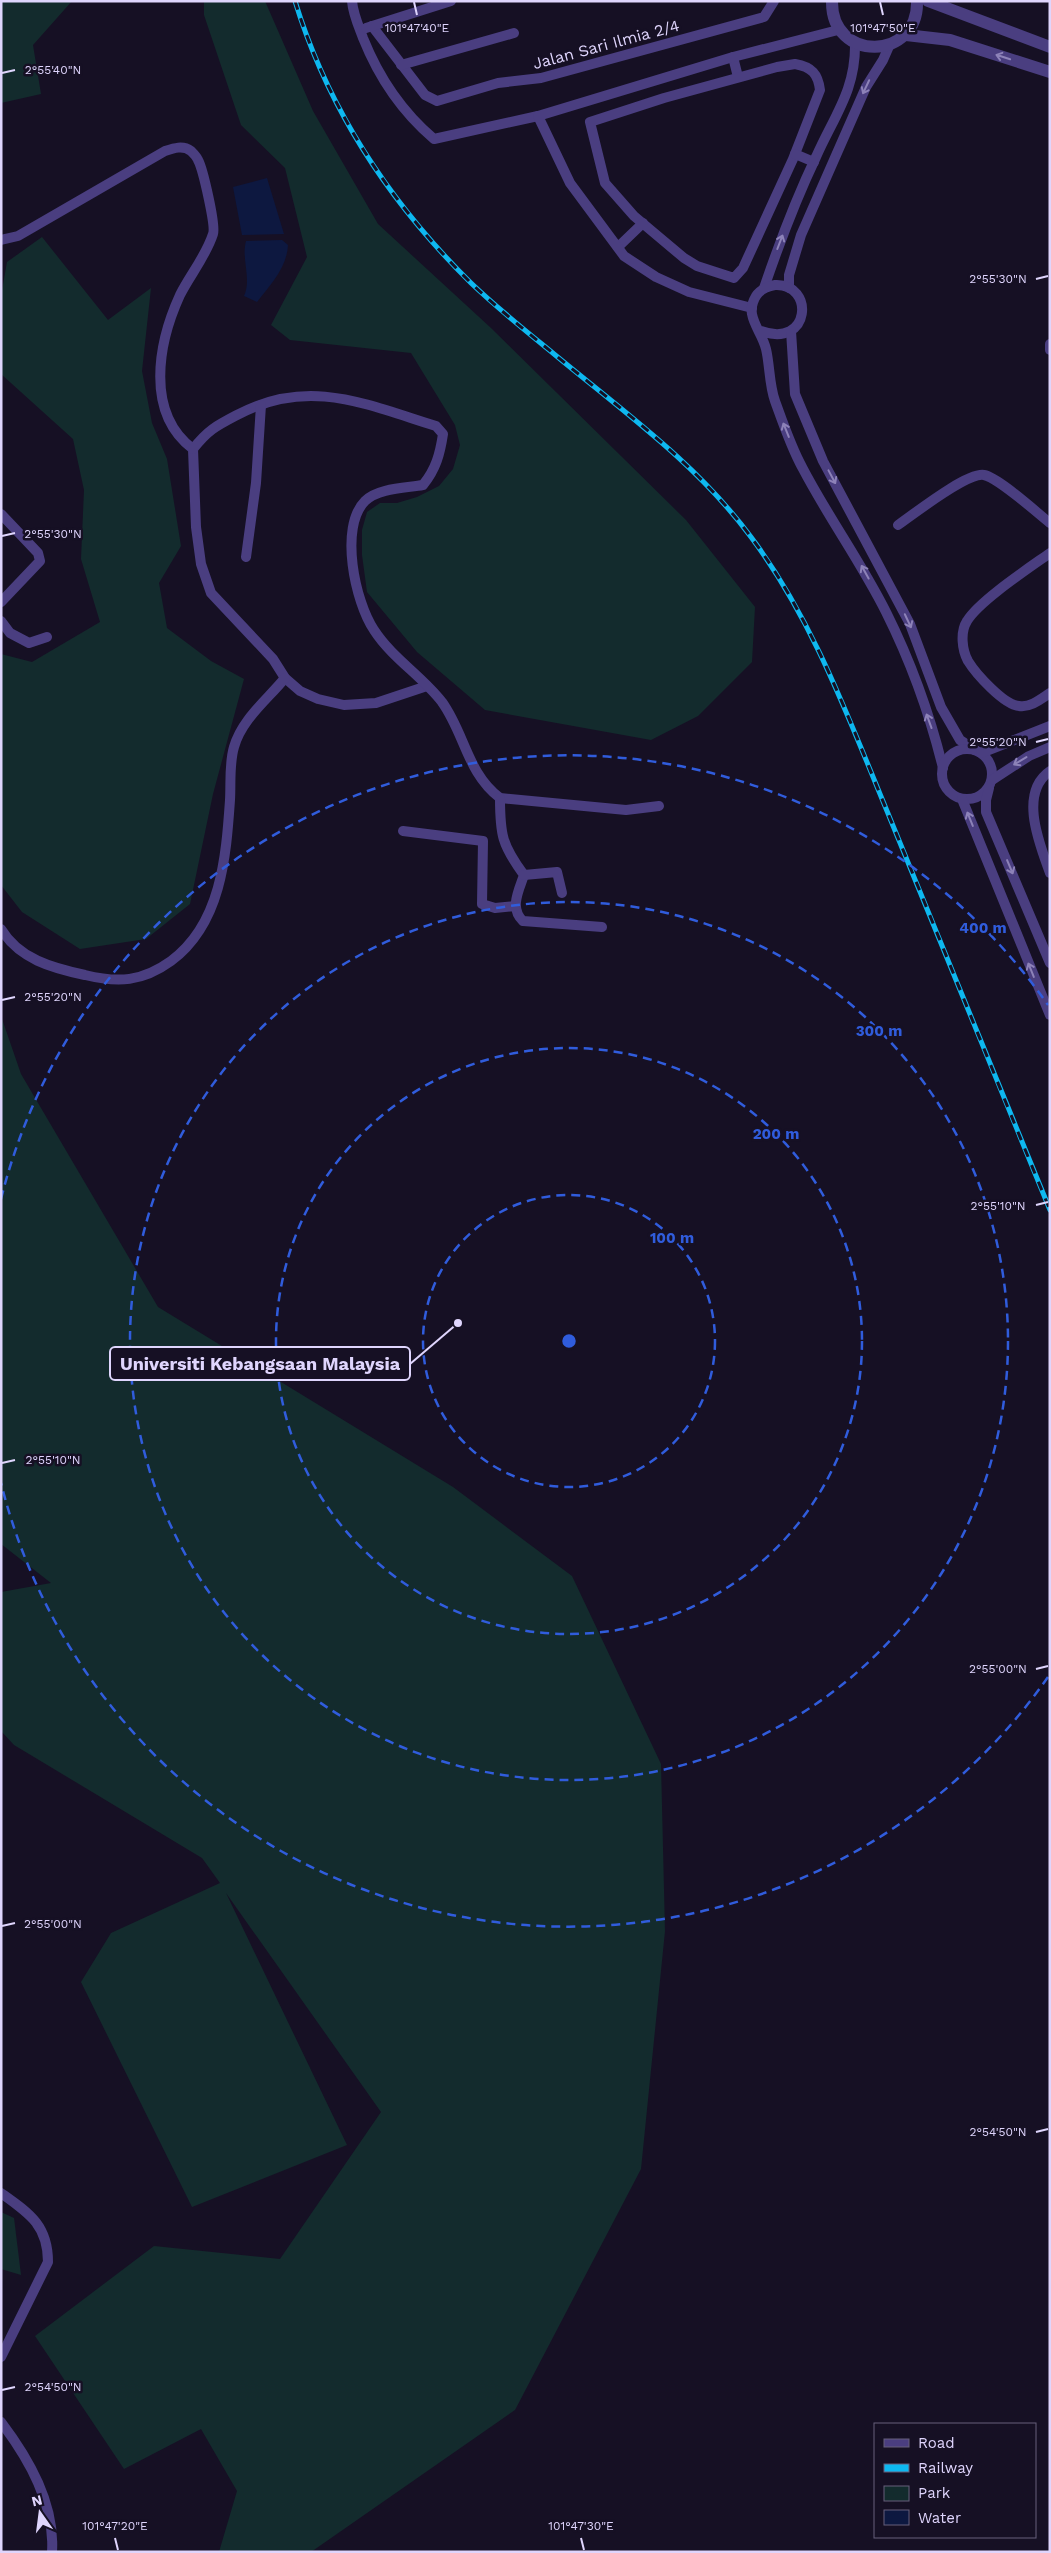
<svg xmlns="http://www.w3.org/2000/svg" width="1051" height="2553" font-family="'Work Sans',sans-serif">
	<rect width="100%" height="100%" fill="#161024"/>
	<g fill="#132b2d">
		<polygon points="1,1 72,1 33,45 41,94 1,103"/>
		<polygon points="204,1 265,1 313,111 378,224 491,328 686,520 755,607 752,662 698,716 651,740 485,710 417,652 367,592 362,555 362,530 367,512 380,503 397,503 417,497 439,486 453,469 460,445 455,425 411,353 290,340 271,325 307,257 285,168 241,125 204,15"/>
		<polygon points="42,237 108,320 151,288 142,371 152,423 167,459 181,546 159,583 167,628 211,661 244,679 213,794 190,904 146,939 80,949 22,912 1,885 1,654 32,662 100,622 81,559 84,490 73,439 1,374 1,296 7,262"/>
		<polygon points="1,1016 21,1074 158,1307 453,1487 572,1576 661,1764 665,1931 641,2169 515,2410 311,2552 219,2552 237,2491 201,2429 124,2469 35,2336 154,2246 280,2259 381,2112 226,1893 347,2145 192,2207 81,1982 111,1933 220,1883 202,1858 14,1745 1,1731 1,1592 51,1583 1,1544"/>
		<polygon points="1,2212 14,2218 21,2275 1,2269"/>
	</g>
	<g fill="#0d1840">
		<polygon points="267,178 284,234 242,235 233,187"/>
		<path d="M 282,240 L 288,245 C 287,268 270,285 257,302 L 244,296 C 252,279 241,259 246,241 Z"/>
	</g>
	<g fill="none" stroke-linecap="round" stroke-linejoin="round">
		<g stroke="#4a3e80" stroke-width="10">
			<path d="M 352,1 C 353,14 359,27 363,38 C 379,78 401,111 434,139 L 538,116"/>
			<polyline points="372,26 425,95 437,101 498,83 541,78 764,17 774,1"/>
			<polyline points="366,28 451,1"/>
			<polyline points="733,57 738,77"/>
			<path d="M 795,64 C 812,67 818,74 820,90 L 793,159 L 743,268 L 734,278 L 697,266 L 684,258 L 634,216 L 605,183 L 590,122 L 664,98 L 777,67 Z"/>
			<polyline points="401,65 514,33"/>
			<polyline points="795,154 814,162"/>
			<path d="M 1,240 L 18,236 L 165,151 C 174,148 183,145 191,151 C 193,153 197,157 198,160 C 203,169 216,226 213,234 C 206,256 190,275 180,295 C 158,343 145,413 193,449 L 196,527 L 201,564 L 211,593 L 273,659 L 285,678 L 300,691 L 318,699 L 344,705 L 376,703 L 427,686"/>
			<polyline points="618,247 643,223"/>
			<path d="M 764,288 C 779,244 796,199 816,157 C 834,116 856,90 855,43"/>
			<polyline points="789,288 789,275 801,235 866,87 883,60 890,44"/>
			<polyline points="752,308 689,292 656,277 624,256 570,183 538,116 733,57 838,30"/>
			<path d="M 761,331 C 811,349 815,283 775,285 C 768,286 760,290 756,296 C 753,301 751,308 752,314 C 754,326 763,336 766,349 C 770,366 769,384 775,401 C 783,423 791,447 802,467 C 828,517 861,562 886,612 C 910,660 930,715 943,768"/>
			<polyline points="791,331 795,394 823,461 910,624 941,707 960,740 975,750"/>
			<polyline points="1050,344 1050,350"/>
			<path d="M 193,449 C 208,430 216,426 237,415 C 308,377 365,404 436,426 L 443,434 C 440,454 436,469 423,485 C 406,488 378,488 365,501 C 339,527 355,602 374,630 C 392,658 422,676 442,702 C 465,734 467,773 500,798 L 626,810 L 659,806"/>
			<polyline points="1,514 38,553 40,561 1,602"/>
			<path d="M 898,525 C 914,514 967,472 984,475 C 999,478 1036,512 1050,523"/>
			<path d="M 1050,553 C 1029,568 979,601 967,621 C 960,632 962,650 968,661 C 976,674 1004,705 1019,706 C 1030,708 1041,699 1050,693"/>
			<polyline points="246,557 256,483 261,405"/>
			<polyline points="1,621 10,633 29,643 47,637"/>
			<circle cx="967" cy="774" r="25"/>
			<polyline points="981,753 1050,726"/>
			<path d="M 1050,771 C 1018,793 1040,845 1050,873"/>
			<polyline points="992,780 1029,756 1050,747"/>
			<polyline points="989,788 986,800 986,812 1050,963"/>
			<path d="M 500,798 C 500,835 502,845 524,875 C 519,890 509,908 523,921 L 602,927"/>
			<polyline points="962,799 1050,1015"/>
			<polyline points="403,831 483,841 482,904 495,908 515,906"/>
			<polyline points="524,875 557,872 562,893"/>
			<path d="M 1,929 C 19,959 52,968 85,975 C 118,983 142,982 171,961 C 221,924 226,858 230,800 C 231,783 229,764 234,747 C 242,719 267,700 285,678"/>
			<path d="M 1,2193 C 29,2213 48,2225 48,2262 L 1,2357"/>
			<path d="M 1,2422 C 29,2459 55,2504 52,2552"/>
		</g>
		<g stroke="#4a3e80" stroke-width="12">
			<path d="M 832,1 C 831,63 919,61 917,1"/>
			<polyline points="928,1 1050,47"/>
			<polyline points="906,35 950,40 1050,72"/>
		</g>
		<g stroke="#0eb8f0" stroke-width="5">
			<path id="rail" d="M 295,1 C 328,109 391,204 471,283 C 497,308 526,331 554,354 C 624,412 697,464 751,537 C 813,620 848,717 887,811 C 942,944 995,1077 1050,1210"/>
		</g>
		<use href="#rail" stroke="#161024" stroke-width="3" stroke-dasharray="9" stroke-linecap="butt"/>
	</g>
	<defs><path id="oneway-shaft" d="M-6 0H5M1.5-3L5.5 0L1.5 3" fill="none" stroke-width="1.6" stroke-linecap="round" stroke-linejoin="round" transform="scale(1.25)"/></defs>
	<g stroke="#8d82b8">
		<use href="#oneway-shaft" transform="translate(1003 57) rotate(-162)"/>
		<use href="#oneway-shaft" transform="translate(866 87) rotate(115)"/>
		<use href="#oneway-shaft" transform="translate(780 242) rotate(-69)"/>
		<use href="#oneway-shaft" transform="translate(786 430) rotate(-112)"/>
		<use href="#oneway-shaft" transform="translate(832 477) rotate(62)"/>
		<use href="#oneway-shaft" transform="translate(865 572) rotate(-119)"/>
		<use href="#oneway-shaft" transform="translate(908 621) rotate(65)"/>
		<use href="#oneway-shaft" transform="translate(929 721) rotate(-110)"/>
		<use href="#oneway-shaft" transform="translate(1020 761) rotate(149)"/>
		<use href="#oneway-shaft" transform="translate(970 819) rotate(-112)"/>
		<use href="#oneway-shaft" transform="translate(1010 867) rotate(67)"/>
		<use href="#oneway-shaft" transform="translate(1031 970) rotate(-112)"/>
	</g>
	<path fill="none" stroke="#dfd5fd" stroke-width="2" d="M 414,2 L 417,15M 880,2 L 883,15M 2,73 L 15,70M 1036,279 L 1048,276M 2,536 L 15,533M 1036,742 L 1048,739M 2,1000 L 15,997M 1036,1205 L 1048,1202M 2,1463 L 15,1460M 1036,1669 L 1048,1666M 2,1926 L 15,1923M 1036,2132 L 1048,2129M 2,2390 L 15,2387M 115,2538 L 118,2550M 581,2538 L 584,2550"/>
	<g fill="none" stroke="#305cdc" stroke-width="2.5" stroke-dasharray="9 6">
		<circle cx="569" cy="1341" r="146"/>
		<circle cx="569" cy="1341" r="293"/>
		<circle cx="569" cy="1341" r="439"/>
		<path d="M1048 1677A585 585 0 0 1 1 1483M1 1199A585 585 0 0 1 1048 1005"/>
	</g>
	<g text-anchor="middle" stroke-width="5" stroke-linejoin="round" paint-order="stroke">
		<g font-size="16" fill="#dfd5fd" stroke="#161024">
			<text transform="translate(606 44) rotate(-15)" y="6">Jalan Sari Ilmia 2/4</text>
		</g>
	</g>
	<g font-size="12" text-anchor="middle" fill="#dfd5fd" stroke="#161024" stroke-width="5" stroke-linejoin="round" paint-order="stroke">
		<text x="417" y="32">101°47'40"E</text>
		<text x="883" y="32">101°47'50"E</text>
		<text x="53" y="74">2°55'40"N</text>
		<text x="998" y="283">2°55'30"N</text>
		<text x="53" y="538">2°55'30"N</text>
		<text x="998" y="746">2°55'20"N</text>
		<text x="53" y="1001">2°55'20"N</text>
		<text x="998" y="1210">2°55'10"N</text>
		<text x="53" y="1464">2°55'10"N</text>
		<text x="998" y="1673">2°55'00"N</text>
		<text x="53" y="1928">2°55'00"N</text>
		<text x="998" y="2136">2°54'50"N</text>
		<text x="53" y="2391">2°54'50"N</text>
		<text x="115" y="2530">101°47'20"E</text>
		<text x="581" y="2530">101°47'30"E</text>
	</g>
	<circle cx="569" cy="1341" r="8" fill="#305cdc" stroke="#161024" stroke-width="2.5"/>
	<g font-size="15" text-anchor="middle" font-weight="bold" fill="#305cdc" stroke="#161024" stroke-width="5" stroke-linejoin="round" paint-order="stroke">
		<text x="983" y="933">400 m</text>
		<text x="879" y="1036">300 m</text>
		<text x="776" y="1139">200 m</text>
		<text x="672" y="1243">100 m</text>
	</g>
	<path fill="none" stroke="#dfd5fd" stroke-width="2" d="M458 1323L410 1364"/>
	<circle fill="#dfd5fd" stroke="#161024" stroke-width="2" cx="458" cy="1323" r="5"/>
	<rect fill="#161024" stroke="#dfd5fd" stroke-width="2" x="110" y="1347" width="300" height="33" rx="5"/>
	<g font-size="18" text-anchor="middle" font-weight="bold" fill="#dfd5fd">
		<text x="260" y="1370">Universiti Kebangsaan Malaysia</text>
	</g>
	<rect width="1051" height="2553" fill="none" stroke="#dfd5fd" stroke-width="5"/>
	<rect x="874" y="2423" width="162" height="115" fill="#161024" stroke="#665f7b"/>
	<rect x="884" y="2439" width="25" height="8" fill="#4a3e80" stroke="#665f7b"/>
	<text x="918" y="2448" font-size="15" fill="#dfd5fd">Road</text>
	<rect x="884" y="2464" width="25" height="8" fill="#0eb8f0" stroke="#665f7b"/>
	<text x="918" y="2473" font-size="15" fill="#dfd5fd">Railway</text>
	<rect x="884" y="2486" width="25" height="15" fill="#132b2d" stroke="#665f7b"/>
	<text x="918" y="2498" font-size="15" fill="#dfd5fd">Park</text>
	<rect x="884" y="2510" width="25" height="15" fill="#0d1840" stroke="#665f7b"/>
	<text x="918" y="2523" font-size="15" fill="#dfd5fd">Water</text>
	<g transform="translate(40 2513) rotate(346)" stroke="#161024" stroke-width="4" paint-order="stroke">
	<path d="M0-4L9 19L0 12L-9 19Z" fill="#dfd5fd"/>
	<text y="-8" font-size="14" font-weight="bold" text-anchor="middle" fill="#dfd5fd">N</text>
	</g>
</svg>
